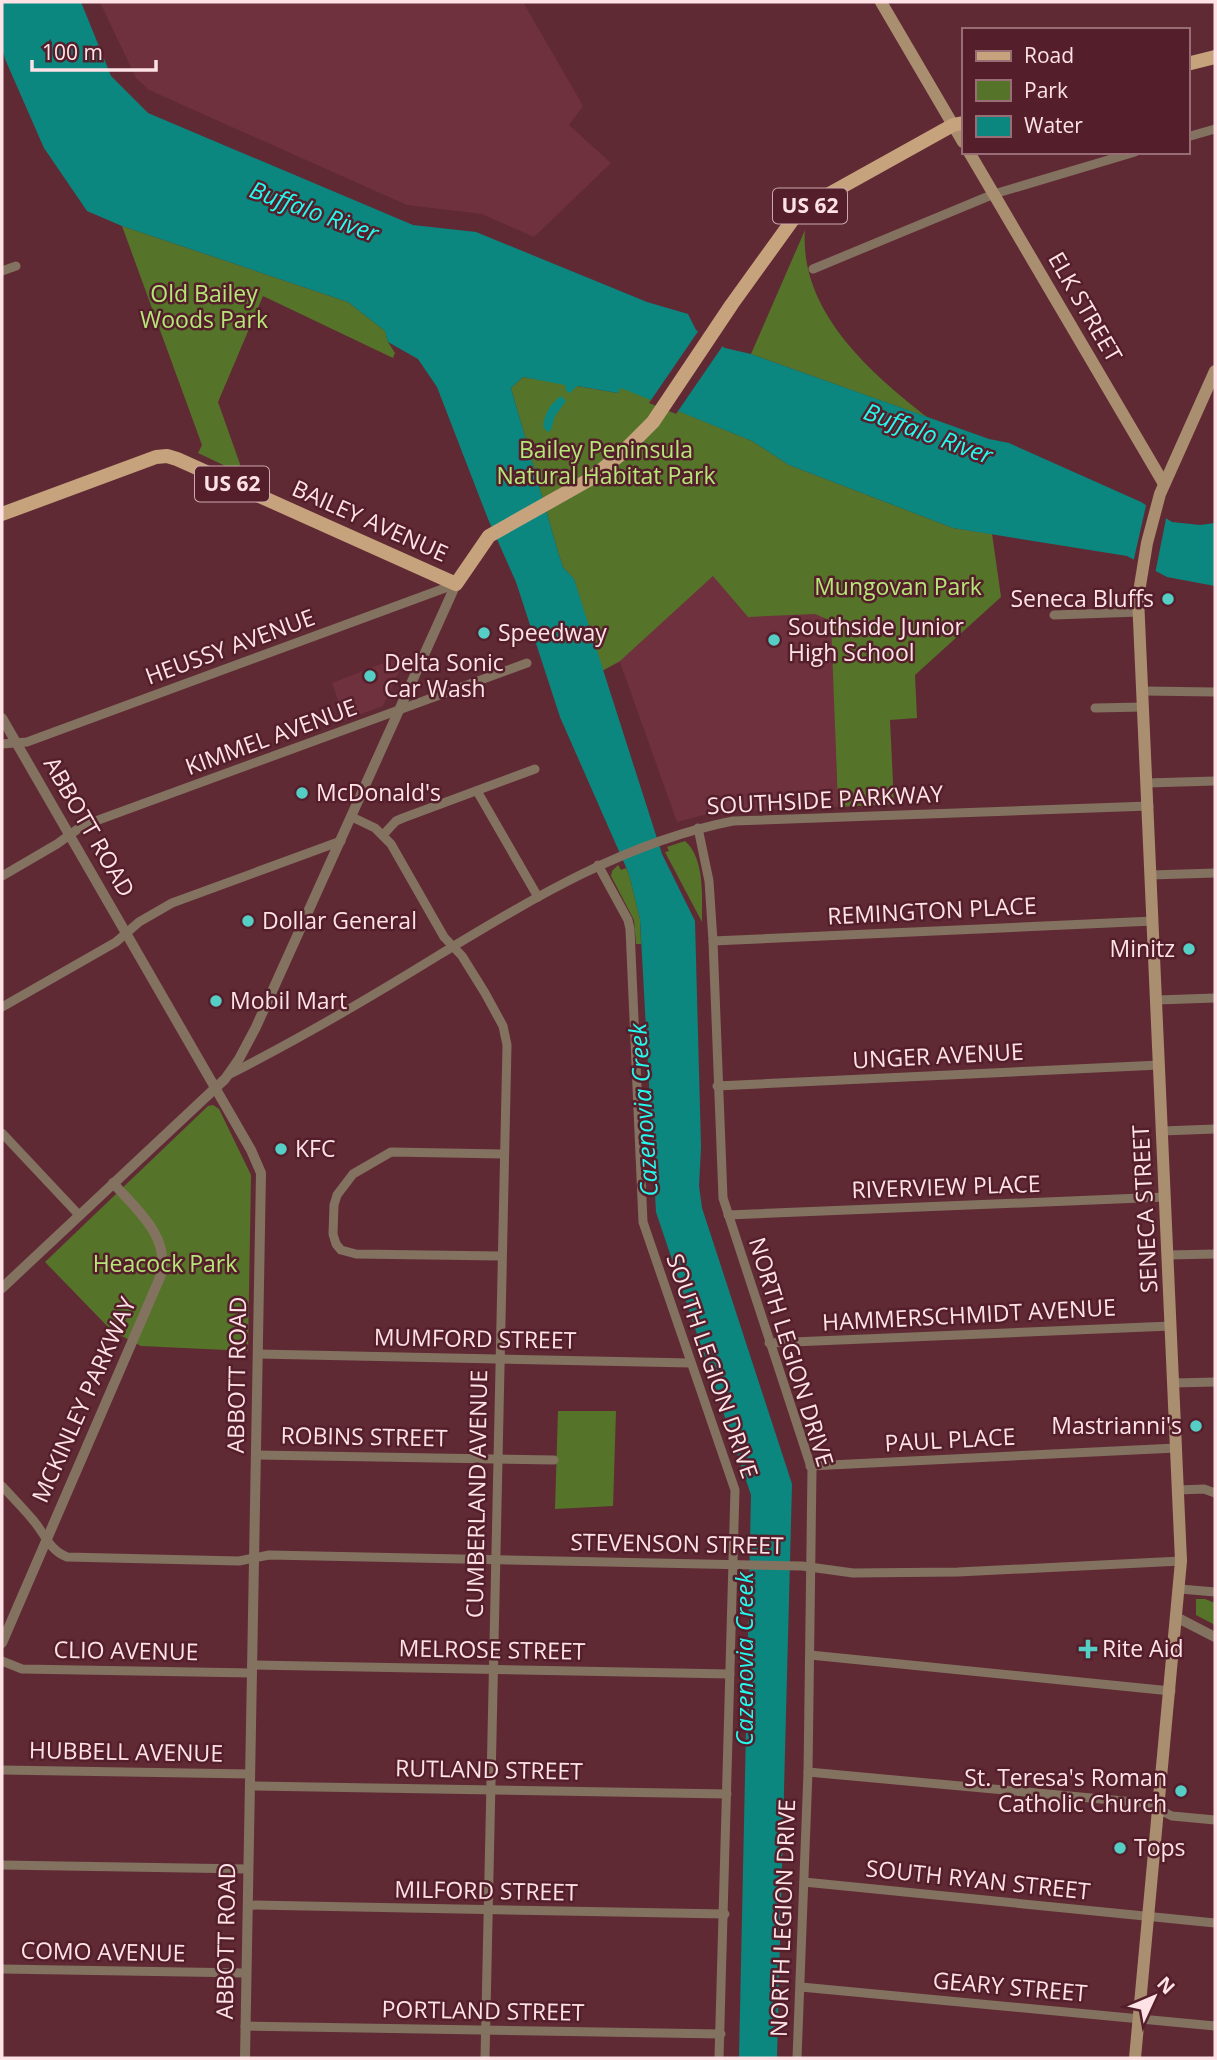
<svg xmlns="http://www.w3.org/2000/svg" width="1217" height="2060" font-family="'Open Sans',sans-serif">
	<rect width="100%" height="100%" fill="#602a35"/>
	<g fill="#6f313e">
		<polygon points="100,2 523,2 583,106 569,125 611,163 534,237 482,214 407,205 149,90 136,78"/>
		<polygon points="953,528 992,534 1001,597 835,729 838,807 715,812 677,822 620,662 602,671 574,579 563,567"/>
		<polygon points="407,654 383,706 345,720 332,683"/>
	</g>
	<g fill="#557329">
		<polygon points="122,226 348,302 385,331 388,342 395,353 393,358 263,296 218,402 240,464 238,472 198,453 202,445"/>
		<path d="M 805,230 C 799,310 869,372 927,417 L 751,354 Z"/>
		<polygon points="523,377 618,393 620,387 752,441 789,465 953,528 992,534 1001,597 915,675 917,718 890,720 894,804 838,807 831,621 815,614 748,617 713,576 620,661 602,671 574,579 563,567 558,552 511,388"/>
		<path d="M 685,841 C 705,858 702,898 702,922 L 665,852 L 669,851 L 667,847 Z"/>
		<polygon points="618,865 621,870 626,868 629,874 640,919 641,944 636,944 634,920 611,876 612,871"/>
		<polygon points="213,1105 219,1109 251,1175 248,1351 141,1346 112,1331 45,1262 208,1106"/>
		<polygon points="558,1411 616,1411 613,1506 555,1509"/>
		<polygon points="1196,1599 1205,1599 1215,1603 1215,1625 1196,1615"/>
	</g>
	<g fill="#0b8780">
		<polygon points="2,2 81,2 111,76 148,113 413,225 476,232 647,302 688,314 696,330 725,348 751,354 989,439 1009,443 1141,502 1172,522 1200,525 1215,523 1215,586 1167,577 1127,556 953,528 789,465 752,441 621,388 618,393 577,386 570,393 566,391 565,385 523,377 511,388 558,552 563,567 574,579 662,854 695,921 701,1147 699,1186 702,1208 792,1484 777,2058 739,2058 751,1495 656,1212 640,919 629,874 560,717 516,582 488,519 437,387 418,359 388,342 385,331 348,302 122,226 87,211 44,148 5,59 2,48"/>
		<path d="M 561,396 L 566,401 L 555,416 L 551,430 L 548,432 L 543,427 C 545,413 549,405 561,396 Z"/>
	</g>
	<g fill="#602a35">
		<polygon points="699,330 724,344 676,414 649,403"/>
		<polygon points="1147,501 1167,514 1155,574 1133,563"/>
	</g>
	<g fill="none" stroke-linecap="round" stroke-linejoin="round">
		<g stroke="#83725f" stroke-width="9">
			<polyline points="1187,137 1215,129"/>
			<polyline points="813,269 994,194 1135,152"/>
			<polyline points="2,271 16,266"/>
			<polyline points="1054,615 1139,612"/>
			<polyline points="1143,691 1215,692"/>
			<polyline points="1095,708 1143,707"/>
			<polyline points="2,744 27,742 456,584"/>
			<polyline points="1147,783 1215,781"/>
			<polyline points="477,791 538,897"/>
			<polyline points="352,817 375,828 391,844 444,937 462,956 485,993 503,1026 507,1045 485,2058"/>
			<polyline points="698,828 709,881 713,941 723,1198 812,1470 808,1772 797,2058"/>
			<polyline points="383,835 396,821 403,818 535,769"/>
			<polyline points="598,865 628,920 630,929 643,1222 735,1490 719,2058"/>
			<polyline points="1151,875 1215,873"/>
			<polyline points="2,876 57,844 82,826 527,663"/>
			<polyline points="713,941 1153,921"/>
			<polyline points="1157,1000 1215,998"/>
			<polyline points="2,1007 116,942 139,922 172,903 341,841"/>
			<path d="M 230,1074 C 301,1038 371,997 439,955 C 532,899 625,842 733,821 L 1149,806"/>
			<polyline points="717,1086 1160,1065"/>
			<polyline points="1162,1131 1215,1129"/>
			<polyline points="2,1133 79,1215"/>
			<polyline points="728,1215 1165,1197"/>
			<polyline points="1168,1255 1215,1254"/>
			<polyline points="501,1256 356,1254 341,1250 336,1244 333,1234 334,1205 337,1195 353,1174 391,1152 503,1154"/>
			<polyline points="769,1343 1171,1326"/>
			<polyline points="258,1354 691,1363"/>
			<polyline points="1174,1383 1215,1382"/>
			<polyline points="257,1455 554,1460"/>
			<polyline points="810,1466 1176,1448"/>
			<path d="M 2,1486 C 12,1497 23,1508 33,1520 C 45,1534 49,1550 67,1557 L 239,1561 L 269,1555 L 802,1566 L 853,1573 L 958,1572 L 1181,1561"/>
			<polyline points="1178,1490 1204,1489 1215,1493"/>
			<polyline points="1180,1589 1215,1592"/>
			<polyline points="810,1655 1171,1691"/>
			<polyline points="2,1661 22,1669 252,1673"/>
			<polyline points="252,1665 730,1674"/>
			<polyline points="2,1770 250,1774"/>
			<polyline points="808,1772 1145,1803 1172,1816 1215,1820"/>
			<polyline points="250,1786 727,1794"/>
			<polyline points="2,1865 248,1869"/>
			<polyline points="804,1882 1215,1923"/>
			<polyline points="248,1905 725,1914"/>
			<polyline points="2,1969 246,1973"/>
			<polyline points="801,1987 1215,2026"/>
			<polyline points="245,2026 721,2034"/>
		</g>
		<g stroke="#83725f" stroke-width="10">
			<polyline points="2,718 251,1150 261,1173 245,2058"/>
			<polyline points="2,1288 225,1079 239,1059 256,1027 456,584"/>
			<polyline points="1178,1618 1215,1637"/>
			<path d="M 2,1643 L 161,1275 C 170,1236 137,1210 113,1183"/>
		</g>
		<g stroke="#aa8e70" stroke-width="12">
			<polyline points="881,2 963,142"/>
			<polyline points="969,152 1164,484"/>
			<polyline points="1135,2058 1181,1561 1138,598 1147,543 1160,494 1215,371"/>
		</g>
		<g stroke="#c7a37d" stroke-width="14">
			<polyline points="1187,64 1215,57"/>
			<polyline points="2,514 156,457 167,456 177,459 456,584 489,536 592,478 622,453 653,422 732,304 794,218 829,194 953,125 963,123"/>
		</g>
	</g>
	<g fill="#55cec5" stroke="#541f2b" stroke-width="2.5">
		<circle cx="1168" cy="599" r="7"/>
		<circle cx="484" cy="633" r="7"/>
		<circle cx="774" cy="640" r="7"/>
		<circle cx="370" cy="676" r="7"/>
		<circle cx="302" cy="793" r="7"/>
		<circle cx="248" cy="921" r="7"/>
		<circle cx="1189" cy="949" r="7"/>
		<circle cx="216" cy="1001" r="7"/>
		<circle cx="281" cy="1149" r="7"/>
		<circle cx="1196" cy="1426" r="7"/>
		<path d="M1084.5 1638.5h7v7h7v7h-7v7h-7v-7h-7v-7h7z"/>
		<circle cx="1181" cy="1791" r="7"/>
		<circle cx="1120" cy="1848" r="7"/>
	</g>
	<g text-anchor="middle" stroke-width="5" stroke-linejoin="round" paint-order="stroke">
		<g fill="#541f2b" stroke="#cba8ae" stroke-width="2">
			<rect x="773" y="188.5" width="74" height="35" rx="5"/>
			<rect x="195" y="466.5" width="74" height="35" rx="5"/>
		</g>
		<g font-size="21" font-weight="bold" fill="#fee2e6">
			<text x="810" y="213">US 62</text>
			<text x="232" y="491">US 62</text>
		</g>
		<g font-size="23" fill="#b6e677" stroke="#541f2b">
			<text x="204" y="302">Old Bailey<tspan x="204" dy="26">Woods Park</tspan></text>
			<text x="606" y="458">Bailey Peninsula<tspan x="606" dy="26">Natural Habitat Park</tspan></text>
			<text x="898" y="595">Mungovan Park</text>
			<text x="165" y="1272">Heacock Park</text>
		</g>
		<g font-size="23" fill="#fee2e6" stroke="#541f2b">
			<text transform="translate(1085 307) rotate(60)" y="8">ELK STREET</text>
			<text transform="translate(370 521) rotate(24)" y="8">BAILEY AVENUE</text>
			<text transform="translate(230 647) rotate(-20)" y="8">HEUSSY AVENUE</text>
			<text transform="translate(271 737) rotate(-20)" y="8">KIMMEL AVENUE</text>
			<text transform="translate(825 800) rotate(-3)" y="8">SOUTHSIDE PARKWAY</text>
			<text transform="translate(89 827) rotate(60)" y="8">ABBOTT ROAD</text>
			<text transform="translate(932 911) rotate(-3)" y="8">REMINGTON PLACE</text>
			<text transform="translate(938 1056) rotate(-3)" y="8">UNGER AVENUE</text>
			<text transform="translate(946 1187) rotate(-2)" y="8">RIVERVIEW PLACE</text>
			<text transform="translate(1145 1209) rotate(-93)" y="8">SENECA STREET</text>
			<text transform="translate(969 1315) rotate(-3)" y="8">HAMMERSCHMIDT AVENUE</text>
			<text transform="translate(475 1339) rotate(1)" y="8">MUMFORD STREET</text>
			<text transform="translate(791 1352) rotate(73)" y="8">NORTH LEGION DRIVE</text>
			<text transform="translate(712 1366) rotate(71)" y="8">SOUTH LEGION DRIVE</text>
			<text transform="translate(237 1375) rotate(-89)" y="8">ABBOTT ROAD</text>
			<text transform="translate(84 1400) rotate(-66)" y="8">MCKINLEY PARKWAY</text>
			<text transform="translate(364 1437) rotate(1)" y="8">ROBINS STREET</text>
			<text transform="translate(950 1440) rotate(-3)" y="8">PAUL PLACE</text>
			<text transform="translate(477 1494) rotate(-89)" y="8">CUMBERLAND AVENUE</text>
			<text transform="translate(677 1544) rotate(1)" y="8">STEVENSON STREET</text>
			<text transform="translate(492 1650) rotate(1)" y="8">MELROSE STREET</text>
			<text transform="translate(126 1651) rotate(1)" y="8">CLIO AVENUE</text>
			<text transform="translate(126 1752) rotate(1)" y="8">HUBBELL AVENUE</text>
			<text transform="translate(489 1770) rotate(1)" y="8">RUTLAND STREET</text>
			<text transform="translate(978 1880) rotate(6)" y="8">SOUTH RYAN STREET</text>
			<text transform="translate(486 1891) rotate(1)" y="8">MILFORD STREET</text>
			<text transform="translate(783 1918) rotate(-88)" y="8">NORTH LEGION DRIVE</text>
			<text transform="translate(226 1941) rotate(-89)" y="8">ABBOTT ROAD</text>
			<text transform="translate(103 1952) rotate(1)" y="8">COMO AVENUE</text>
			<text transform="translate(1010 1987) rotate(5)" y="8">GEARY STREET</text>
			<text transform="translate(483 2011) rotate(1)" y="8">PORTLAND STREET</text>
		</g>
		<g font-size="23" fill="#fee2e6" stroke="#541f2b" text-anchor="start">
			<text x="1154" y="607" text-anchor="end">Seneca Bluffs</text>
			<text x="788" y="635">Southside Junior<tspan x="788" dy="26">High School</tspan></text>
			<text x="498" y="641">Speedway</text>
			<text x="384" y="671">Delta Sonic<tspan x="384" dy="26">Car Wash</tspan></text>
			<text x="316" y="801">McDonald's</text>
			<text x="262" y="929">Dollar General</text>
			<text x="1175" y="957" text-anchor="end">Minitz</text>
			<text x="230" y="1009">Mobil Mart</text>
			<text x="295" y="1157">KFC</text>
			<text x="1182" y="1434" text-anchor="end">Mastrianni's</text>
			<text x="1102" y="1657">Rite Aid</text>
			<text x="1167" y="1786" text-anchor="end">St. Teresa's Roman<tspan x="1167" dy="26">Catholic Church</tspan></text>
			<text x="1134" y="1856">Tops</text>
		</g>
		<g font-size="24" font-style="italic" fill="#25f9ed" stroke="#541f2b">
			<text transform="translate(314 212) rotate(20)" y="8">Buffalo River</text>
			<text transform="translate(928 434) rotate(20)" y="8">Buffalo River</text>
			<text transform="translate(644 1110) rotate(-94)" y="8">Cazenovia Creek</text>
			<text transform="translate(745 1659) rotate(-90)" y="8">Cazenovia Creek</text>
		</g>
	</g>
	<rect width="1217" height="2060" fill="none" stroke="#fee2e6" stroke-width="7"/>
	<rect x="962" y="28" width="228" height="126" fill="#541f2b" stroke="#986d76" stroke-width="2"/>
	<rect x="976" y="51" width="35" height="10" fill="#c7a37d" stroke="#986d76" stroke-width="2"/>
	<text x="1024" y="63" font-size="21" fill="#fee2e6">Road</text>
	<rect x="976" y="80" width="35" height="21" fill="#557329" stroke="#986d76" stroke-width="2"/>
	<text x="1024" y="98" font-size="21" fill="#fee2e6">Park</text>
	<rect x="976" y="116" width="35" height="21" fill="#0b8780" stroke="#986d76" stroke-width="2"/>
	<text x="1024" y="133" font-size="21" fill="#fee2e6">Water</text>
	<g transform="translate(1154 1997) rotate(46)" stroke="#541f2b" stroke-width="5" paint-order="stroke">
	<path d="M0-5L12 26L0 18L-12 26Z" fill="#fee2e6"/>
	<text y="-10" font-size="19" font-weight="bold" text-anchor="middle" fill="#fee2e6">N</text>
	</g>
	<path d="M32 60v10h124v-10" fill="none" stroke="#fee2e6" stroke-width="3.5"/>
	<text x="42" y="60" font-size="21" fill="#fee2e6" stroke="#541f2b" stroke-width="5" paint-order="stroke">100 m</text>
</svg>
